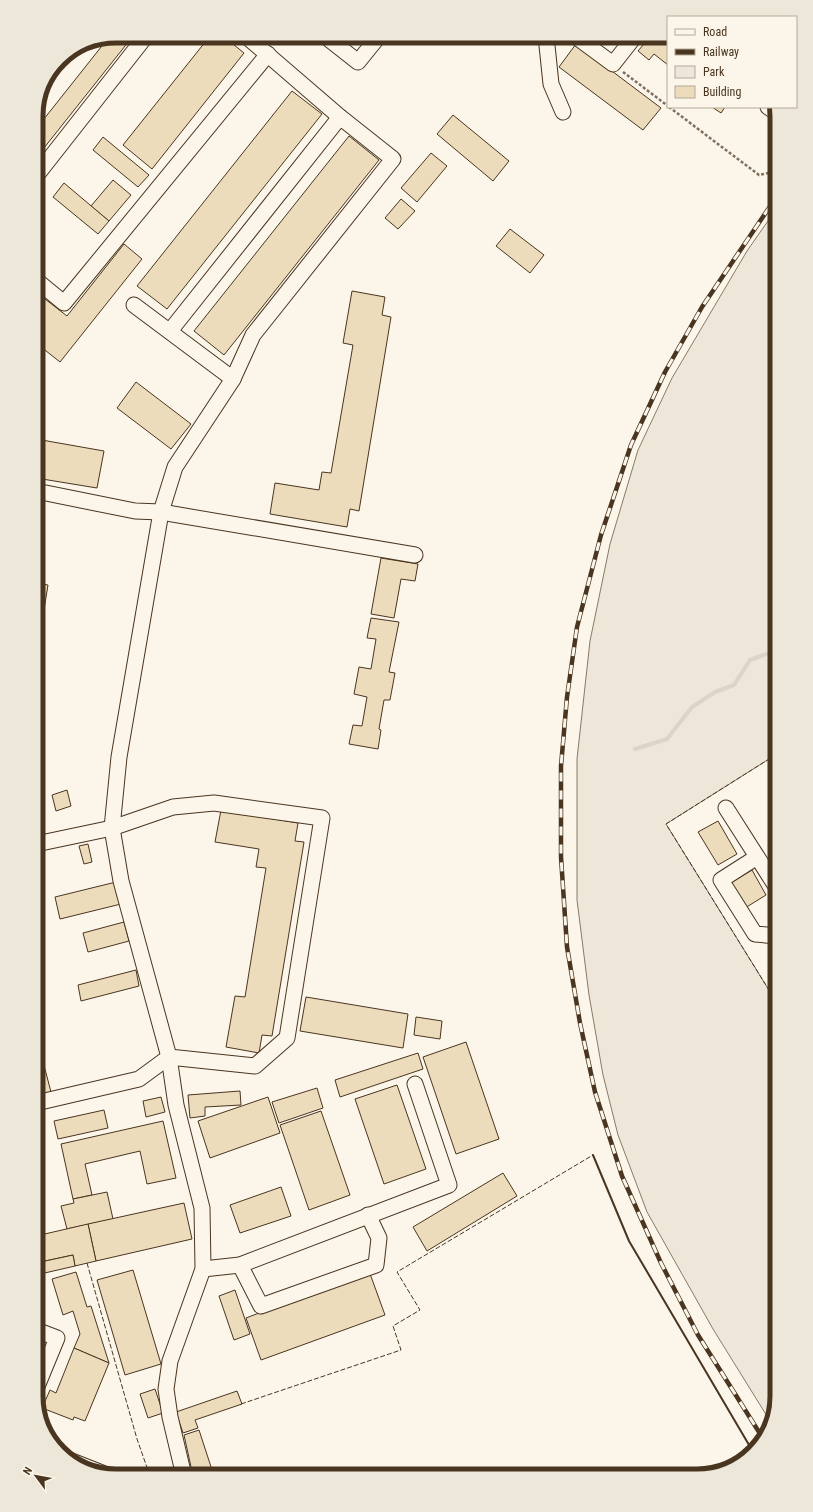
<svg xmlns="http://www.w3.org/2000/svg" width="813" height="1512" font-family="'Roboto Condensed',sans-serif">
	<rect width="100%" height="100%" fill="#fbf6e9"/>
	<polygon fill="#ede6d9" stroke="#887966" points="777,208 777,754 666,824 777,1003 777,1397 770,1421 713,1329 647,1212 618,1135 603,1075 589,995 577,900 577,759 590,641 610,544 638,450 672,378 747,251"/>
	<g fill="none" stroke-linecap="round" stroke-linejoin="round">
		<polyline stroke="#dcd4c6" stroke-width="4" points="635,749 667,739 692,707 715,692 734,685 750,660 777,650"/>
	</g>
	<g fill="#ecdcbc" stroke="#4a3520">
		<polygon points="116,36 133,36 36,158 36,129 109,37"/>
		<polygon points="210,36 223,36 244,53 152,169 123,145"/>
		<polygon points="347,36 365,36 358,45"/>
		<polygon points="655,36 662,36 668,40 668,65 654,54 649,60 638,51 649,38 652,40"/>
		<polygon points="576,44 661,108 643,130 559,67"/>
		<polygon points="292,91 322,114 167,309 137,286"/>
		<polygon points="712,107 725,107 721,113"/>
		<polygon points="453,115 509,161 493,181 437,134"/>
		<polygon points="349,136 379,160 224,355 194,331"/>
		<polygon points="103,137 149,175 138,187 93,150"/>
		<polygon points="431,153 447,166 417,202 401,188"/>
		<polygon points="113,180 131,195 109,221 91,206"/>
		<polygon points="64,183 109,221 98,234 53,197"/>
		<polygon points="401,199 415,211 398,229 385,218"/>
		<polygon points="510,229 544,255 530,273 496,246"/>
		<polygon points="124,244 142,259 60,362 36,343 36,292 67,316"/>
		<polygon points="352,291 385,297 382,315 391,317 359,511 350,509 347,527 270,514 275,483 319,490 322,472 331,473 353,345 343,343"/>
		<polygon points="136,382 191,424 171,449 117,408"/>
		<polygon points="36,439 104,451 97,488 36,478"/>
		<polygon points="381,558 418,564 415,581 401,579 394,618 371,614"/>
		<polygon points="36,583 48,585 42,622 36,622"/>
		<polygon points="371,618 399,622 389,672 395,673 390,700 384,700 379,729 381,730 378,749 349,744 353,725 362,726 367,697 354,694 359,667 371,669 376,639 367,638"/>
		<polygon points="777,782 777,793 772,785"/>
		<polygon points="67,790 71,806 56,811 52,795"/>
		<polygon points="221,810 298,823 295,841 304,842 272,1036 262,1035 259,1053 226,1047 235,996 245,997 266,868 256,867 259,849 215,842"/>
		<polygon points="718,821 737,854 718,865 698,832"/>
		<polygon points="775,833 777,833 777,847 771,841 772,837"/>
		<polygon points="88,844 92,862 84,864 79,846"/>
		<polygon points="752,870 766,895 745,908 730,883"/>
		<polygon points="116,882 121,904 60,919 55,897"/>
		<polygon points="124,922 129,941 88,952 83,933"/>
		<polygon points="136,970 139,986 81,1001 78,985"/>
		<polygon points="306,997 408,1014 403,1048 300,1031"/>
		<polygon points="416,1017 442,1021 440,1039 414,1035"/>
		<polygon points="466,1042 499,1139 456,1154 423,1057"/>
		<polygon points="418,1053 423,1069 340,1097 335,1080"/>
		<polygon points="41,1054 51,1092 36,1096 36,1056"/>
		<polygon points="397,1085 426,1169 384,1184 355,1099"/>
		<polygon points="317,1088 323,1108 279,1123 272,1102"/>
		<polygon points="240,1091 241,1105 205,1107 205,1116 190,1118 188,1095"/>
		<polygon points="161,1097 165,1112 146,1117 143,1101"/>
		<polygon points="268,1097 280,1133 210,1158 198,1121"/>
		<polygon points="104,1110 108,1128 58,1139 54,1121"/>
		<polygon points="321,1111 350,1195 309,1210 280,1125"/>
		<polygon points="163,1121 176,1178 147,1184 140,1151 85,1164 92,1195 73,1199 61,1144"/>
		<polygon points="503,1173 517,1196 427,1251 413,1227"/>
		<polygon points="281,1187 291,1216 240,1233 230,1205"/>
		<polygon points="107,1192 113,1219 67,1229 61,1206 74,1203 73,1199"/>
		<polygon points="184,1203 192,1239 96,1261 88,1224"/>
		<polygon points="88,1224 96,1261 75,1266 73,1255 36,1263 36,1236"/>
		<polygon points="73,1255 75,1266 36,1275 36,1263"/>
		<polygon points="133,1270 161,1364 125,1375 97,1280"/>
		<polygon points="369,1271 385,1315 261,1360 246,1318"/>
		<polygon points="76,1272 87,1307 91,1306 109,1363 74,1348 80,1334 73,1311 63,1315 52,1279"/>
		<polygon points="235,1290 250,1334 234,1340 219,1296"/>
		<polygon points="74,1348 109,1363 85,1421 74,1417 73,1420 42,1408 50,1390 56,1393"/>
		<polygon points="155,1389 163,1413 148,1418 140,1394"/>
		<polygon points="237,1391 242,1404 195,1420 198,1428 183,1433 176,1412"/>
		<polygon points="199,1430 214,1476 193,1476 184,1435"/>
	</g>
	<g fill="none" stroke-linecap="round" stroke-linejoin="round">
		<g stroke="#4a3520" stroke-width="17">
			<g id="minor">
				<polyline points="325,36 358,62 379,36"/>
				<polyline points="546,36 551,84 563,112"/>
				<polyline points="575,36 613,64 635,36"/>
				<polyline points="768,107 777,113"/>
				<polyline points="36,176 146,36"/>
				<polyline points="36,280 64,303 268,54"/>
				<polyline points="134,305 233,379"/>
				<polyline points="170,331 340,117"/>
				<polyline points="36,491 135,511 161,512 415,555"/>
				<polyline points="726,808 777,888"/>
				<polyline points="757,857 721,880 755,934 777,936"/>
				<polyline points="36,1103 139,1079 169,1057 255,1066 287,1038 322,818 214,803 173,807 112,828 36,844"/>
				<polyline points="240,1265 261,1306 376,1265 379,1238 368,1215"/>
				<polyline points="203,1269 240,1265 449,1185 415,1084"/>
				<polyline points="36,1389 57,1338 36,1330"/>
				<polyline points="69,1460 102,1473"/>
				<polyline points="184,1476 170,1417 166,1389 170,1361 203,1269 202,1208 176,1105 169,1057 121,881 112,828 119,757 161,512 175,467 233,379 253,335 393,159 340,117 246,36"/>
			</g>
		</g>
		<g stroke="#7f6f5c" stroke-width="2.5" stroke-dasharray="3 2" stroke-linecap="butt">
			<polyline points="623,72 668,106"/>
			<polyline points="669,107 759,175 777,171"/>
		</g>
		<use href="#minor" stroke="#fbf6e9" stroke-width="15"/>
		<g stroke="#4a3520" stroke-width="4.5">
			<polyline id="rail" points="764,1440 698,1335 661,1263 622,1176 595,1092 580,1023 567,947 561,857 561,766 567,697 577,627 601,535 631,445 665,372 702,307 777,196"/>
		</g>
		<use href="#rail" stroke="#fbf6e9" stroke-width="3" stroke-dasharray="9" stroke-linecap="butt"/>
		<g stroke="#4a3520" stroke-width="1" stroke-dasharray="5 2" stroke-linecap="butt">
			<polyline points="777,1003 666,824 777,754"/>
			<polyline points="87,1263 137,1439 150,1476"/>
			<polyline points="241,1404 401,1350 393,1326 420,1310 397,1272 593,1155"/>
		</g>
		<polyline stroke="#4a3520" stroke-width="2" points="593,1155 629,1241 752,1450"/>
	</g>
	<path d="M0 0H813V1512H0ZM116 43H697A73 73 0 0 1 770 116V1396A73 73 0 0 1 697 1469H116A73 73 0 0 1 43 1396V116A73 73 0 0 1 116 43Z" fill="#ede7d9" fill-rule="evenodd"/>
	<path fill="none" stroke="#4a3520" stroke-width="5" d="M116 43H697A73 73 0 0 1 770 116V1396A73 73 0 0 1 697 1469H116A73 73 0 0 1 43 1396V116A73 73 0 0 1 116 43Z"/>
	<rect x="667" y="16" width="130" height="92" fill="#fbf6e9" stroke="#b4a999"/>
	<rect x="675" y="29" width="20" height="6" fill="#fbf6e9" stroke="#b4a999"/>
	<text x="703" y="36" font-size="12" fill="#4a3520">Road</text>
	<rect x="675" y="49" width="20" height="6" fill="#4a3520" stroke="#b4a999"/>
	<text x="703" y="56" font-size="12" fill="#4a3520">Railway</text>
	<rect x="675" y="66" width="20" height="12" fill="#ede6d9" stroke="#b4a999"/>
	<text x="703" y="76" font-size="12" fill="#4a3520">Park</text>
	<rect x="675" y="86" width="20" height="12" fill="#ecdcbc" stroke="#b4a999"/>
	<text x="703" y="96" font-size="12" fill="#4a3520">Building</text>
	<g transform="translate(36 1476) rotate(302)" stroke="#fbf6e9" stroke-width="3" paint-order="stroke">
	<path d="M0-3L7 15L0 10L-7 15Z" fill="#4a3520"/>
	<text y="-6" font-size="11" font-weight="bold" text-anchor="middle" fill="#4a3520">N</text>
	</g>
</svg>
